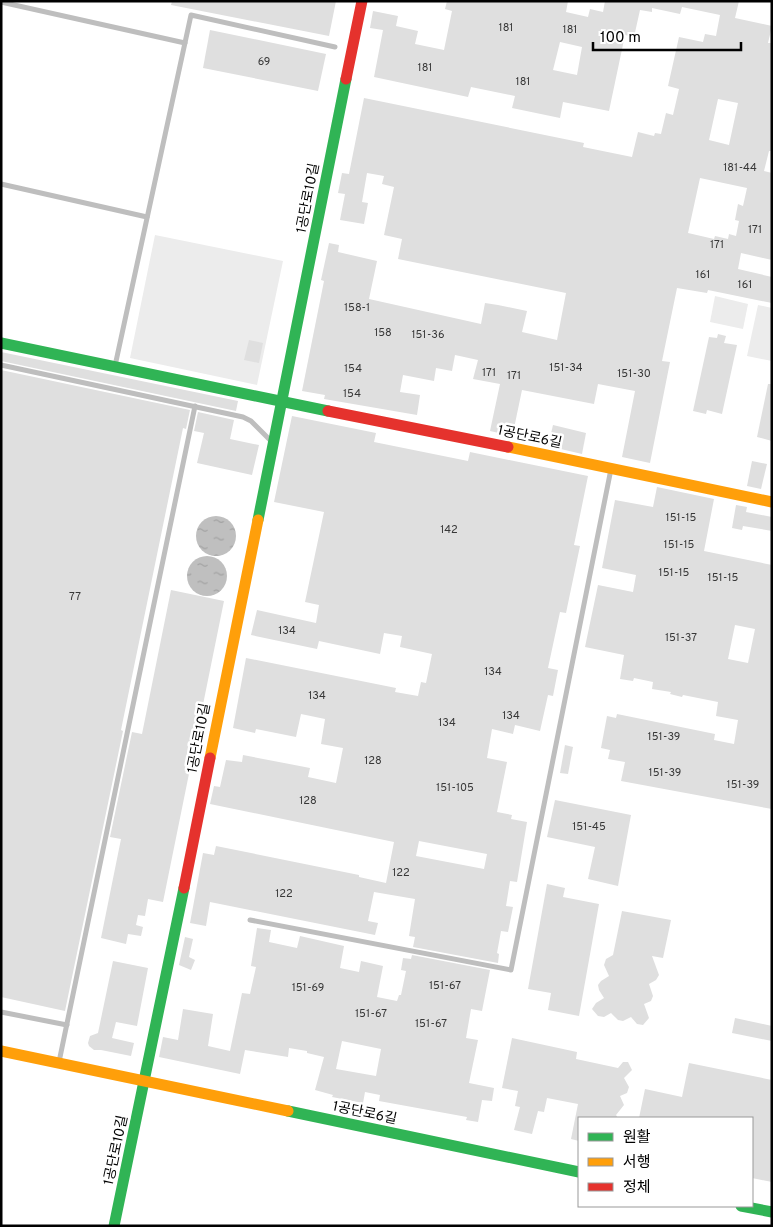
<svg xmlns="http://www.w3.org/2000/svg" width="773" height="1227" font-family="Overpass,'Noto Sans KR',sans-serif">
	<defs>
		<pattern id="water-ripples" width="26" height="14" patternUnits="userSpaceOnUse" patternTransform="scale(1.25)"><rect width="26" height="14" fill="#bfbfbf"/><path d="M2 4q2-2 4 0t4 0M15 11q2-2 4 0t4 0" fill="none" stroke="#a2a2a2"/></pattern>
	</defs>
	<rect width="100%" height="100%" fill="#fff"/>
	<g fill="#ececec">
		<polygon points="155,235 283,261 257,385 130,358"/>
		<polygon points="715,296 748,304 743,329 710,322"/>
		<polygon points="758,305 772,308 772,361 747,356"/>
	</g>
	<g fill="url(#water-ripples)">
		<circle cx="216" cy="536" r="20"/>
		<circle cx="207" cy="576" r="20"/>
	</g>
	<g fill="#dfdfdf" fill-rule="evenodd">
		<polygon points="172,1 336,1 329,36 171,5"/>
		<path d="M 447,1 L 568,1 L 566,12 L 588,17 L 590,9 L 603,12 L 605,1 L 739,1 L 735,18 L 772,26 L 768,43 L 772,43 L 772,151 L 769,151 L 764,171 L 772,173 L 772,260 L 741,253 L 738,269 L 772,277 L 772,303 L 708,290 L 707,293 L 677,288 L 662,361 L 670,362 L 650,463 L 622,457 L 635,391 L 598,384 L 594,404 L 522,390 L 513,433 L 508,432 L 508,435 L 490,431 L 500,384 L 473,379 L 478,360 L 455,355 L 452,371 L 436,368 L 434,381 L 403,375 L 400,392 L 420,395 L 417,415 L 324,399 L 325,395 L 302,391 L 324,281 L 321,280 L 329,243 L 339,245 L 338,252 L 377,261 L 369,299 L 481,324 L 485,303 L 498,305 L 527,311 L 522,332 L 557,340 L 566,293 L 398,259 L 402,239 L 384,235 L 394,187 L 382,184 L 384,176 L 367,173 L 362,202 L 368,203 L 364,224 L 340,220 L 345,194 L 338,193 L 342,173 L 349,174 L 364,98 L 584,143 L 583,147 L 632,157 L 638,132 L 654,136 L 655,133 L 661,134 L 666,113 L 673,115 L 679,89 L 668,86 L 679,37 L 703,42 L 705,34 L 716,36 L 720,15 L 682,7 L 680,14 L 652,8 L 652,12 L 640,10 L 634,37 L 625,35 L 609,111 L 563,102 L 560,118 L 512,108 L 515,96 L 471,87 L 468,97 L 374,77 L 383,30 L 370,28 L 373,11 L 398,16 L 396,26 L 418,31 L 415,44 L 444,50 L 452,11 L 445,9 ZM 560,42 L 582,47 L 577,75 L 553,70 ZM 718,99 L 738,103 L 729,145 L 709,140 ZM 700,178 L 747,188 L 743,206 L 738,204 L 735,220 L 739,221 L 736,236 L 729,234 L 728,239 L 715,236 L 714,239 L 688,233 Z"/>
		<polygon points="210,30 326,54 318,91 203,68"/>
		<polygon points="718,334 726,336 724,343 737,345 722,414 707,410 706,414 693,411 709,337 717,338"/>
		<polygon points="249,340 263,343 259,363 244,360"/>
		<polygon points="1,352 238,401 236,411 1,361"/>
		<polygon points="1,370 190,410 186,429 183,428 121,730 123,731 65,1011 1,997"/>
		<polygon points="768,384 772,384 772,441 757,437"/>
		<polygon points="198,412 234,420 230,439 259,445 252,475 197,463 204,433 194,431"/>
		<path d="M 292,416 L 376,433 L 374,442 L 468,461 L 470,452 L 588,476 L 574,545 L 580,546 L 566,613 L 560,612 L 548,668 L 558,670 L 553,696 L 548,695 L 540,731 L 515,725 L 513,734 L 492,729 L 487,758 L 507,762 L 497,812 L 512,815 L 511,819 L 527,822 L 517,882 L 510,881 L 506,906 L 513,907 L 508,932 L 501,931 L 497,953 L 499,954 L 498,963 L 413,947 L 415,937 L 409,936 L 415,899 L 374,892 L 368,921 L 378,923 L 375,935 L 210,902 L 206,926 L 190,923 L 203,853 L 214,855 L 216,846 L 359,875 L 359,877 L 386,883 L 394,842 L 210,804 L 214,786 L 220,787 L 226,760 L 242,762 L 243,755 L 310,768 L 308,777 L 336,783 L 343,748 L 321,744 L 325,719 L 301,714 L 296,737 L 256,729 L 255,733 L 233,728 L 246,658 L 396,688 L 395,692 L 418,696 L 421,682 L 426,683 L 432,654 L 400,647 L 402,636 L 384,633 L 380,654 L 319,641 L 317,649 L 251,635 L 257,610 L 316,623 L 319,605 L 305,602 L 324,512 L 274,502 ZM 419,841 L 487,854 L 484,869 L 416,856 Z"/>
		<polygon points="553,425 586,433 582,454 548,446"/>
		<polygon points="752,461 767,464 761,489 747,486"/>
		<path d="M 657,487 L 714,499 L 704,551 L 772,565 L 772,809 L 621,781 L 625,762 L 608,759 L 610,750 L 601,748 L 607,716 L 616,718 L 617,714 L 715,734 L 714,740 L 734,744 L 738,720 L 716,716 L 718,702 L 683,695 L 682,697 L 670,694 L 671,692 L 652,689 L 653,682 L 634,678 L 633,681 L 620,679 L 624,655 L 585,647 L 598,585 L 633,592 L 636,575 L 602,568 L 615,500 L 653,507 ZM 735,625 L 755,629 L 748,663 L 728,659 Z"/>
		<polygon points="736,505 747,507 746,512 772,517 772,531 743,526 742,530 732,528"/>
		<polygon points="171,590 224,601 163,902 148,899 145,916 138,915 136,925 143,927 141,936 128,934 126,944 101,938 121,839 110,837 132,732 142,734"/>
		<polygon points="565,745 573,747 568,774 560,773"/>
		<polygon points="555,800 631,815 618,886 588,879 595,847 547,837"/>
		<polygon points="547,884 565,888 563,897 599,904 579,1016 548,1010 551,993 528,989"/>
		<polygon points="622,911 671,920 663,958 652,956 659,975 656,980 649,984 653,996 651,1001 644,1004 649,1018 643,1025 637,1024 631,1017 623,1021 618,1020 611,1013 604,1017 598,1016 592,1009 596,1003 604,998 599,990 598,985 601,981 609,976 604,965 606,959 613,955"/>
		<path d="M 257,928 L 271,930 L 269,942 L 297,948 L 300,936 L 344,946 L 340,968 L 359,972 L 361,961 L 383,966 L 377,997 L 397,1001 L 399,995 L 401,995 L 406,971 L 401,970 L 403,958 L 411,959 L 412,955 L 490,970 L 482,1011 L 471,1009 L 466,1038 L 478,1040 L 469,1083 L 494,1088 L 492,1101 L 482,1100 L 478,1122 L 466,1120 L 467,1117 L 379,1101 L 380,1095 L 365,1092 L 363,1103 L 332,1097 L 333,1095 L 315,1090 L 324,1057 L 307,1053 L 307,1051 L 289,1048 L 288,1057 L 245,1050 L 240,1074 L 159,1057 L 163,1037 L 178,1040 L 183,1009 L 213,1014 L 208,1046 L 230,1051 L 242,993 L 250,994 L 256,967 L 251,966 ZM 342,1041 L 381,1049 L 376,1076 L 336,1069 Z"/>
		<polygon points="185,937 193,939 189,957 195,960 191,970 179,965"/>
		<polygon points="113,961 148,968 137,1026 116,1022 112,1038 134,1043 131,1056 101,1050 94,1050 89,1046 88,1043 90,1036 98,1033"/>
		<polygon points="735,1018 772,1026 772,1041 732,1033"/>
		<polygon points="512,1038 577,1052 576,1059 618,1068 623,1062 628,1062 632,1070 624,1078 629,1087 627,1093 620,1096 624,1105 616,1115 618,1118 579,1118 579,1141 571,1139 578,1104 547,1098 544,1112 538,1111 532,1134 514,1130 520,1107 515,1106 518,1091 502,1088"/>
		<polygon points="689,1063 772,1080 772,1182 752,1178 752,1118 639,1118 645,1089 682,1097"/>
	</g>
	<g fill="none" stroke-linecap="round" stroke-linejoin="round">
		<g stroke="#bebebe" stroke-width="5">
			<polyline points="1,2 185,43"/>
			<polyline points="1,184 147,217"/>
			<polyline points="1,365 243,417 251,421 271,441"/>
			<polyline points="115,366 191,15 335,47"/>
			<polyline points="250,920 511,970 611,469"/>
			<polyline points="1,1012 67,1025"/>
			<polyline points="59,1062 195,406"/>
		</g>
		<g stroke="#30b455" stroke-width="11">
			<polyline points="1,343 328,411"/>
			<polyline points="258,520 346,79"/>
			<polyline points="288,1111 579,1172"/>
			<polyline points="741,1206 772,1212"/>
			<polyline points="114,1226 184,888"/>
		</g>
		<g stroke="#ff9f0a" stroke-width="11">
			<polyline points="508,447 772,502"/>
			<polyline points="210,758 258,520"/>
			<polyline points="1,1051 288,1111"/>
		</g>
		<g stroke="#e5322d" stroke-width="11">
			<polyline points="346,79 362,1"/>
			<polyline points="328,411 508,447"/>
			<polyline points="184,888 210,758"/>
		</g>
	</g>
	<g text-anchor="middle" stroke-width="5" stroke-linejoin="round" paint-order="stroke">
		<g font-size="11" fill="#383838">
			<text x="506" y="31">181</text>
			<text x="570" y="33">181</text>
			<text x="264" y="65">69</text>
			<text x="425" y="71">181</text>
			<text x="523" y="85">181</text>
			<text x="740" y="171">181-44</text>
			<text x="755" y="233">171</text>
			<text x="717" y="248">171</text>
			<text x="703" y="278">161</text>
			<text x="745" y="288">161</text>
			<text x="357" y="311">158-1</text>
			<text x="383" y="336">158</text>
			<text x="428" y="338">151-36</text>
			<text x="566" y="371">151-34</text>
			<text x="353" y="372">154</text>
			<text x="489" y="376">171</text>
			<text x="634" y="377">151-30</text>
			<text x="514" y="379">171</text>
			<text x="352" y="397">154</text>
			<text x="681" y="521">151-15</text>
			<text x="449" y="533">142</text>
			<text x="679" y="548">151-15</text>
			<text x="674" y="576">151-15</text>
			<text x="723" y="581">151-15</text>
			<text x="75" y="600">77</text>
			<text x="287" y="634">134</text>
			<text x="681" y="641">151-37</text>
			<text x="493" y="675">134</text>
			<text x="317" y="699">134</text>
			<text x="511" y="719">134</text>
			<text x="447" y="726">134</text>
			<text x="664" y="740">151-39</text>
			<text x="373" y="764">128</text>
			<text x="665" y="776">151-39</text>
			<text x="743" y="788">151-39</text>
			<text x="455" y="791">151-105</text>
			<text x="308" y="804">128</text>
			<text x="589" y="830">151-45</text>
			<text x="401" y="876">122</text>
			<text x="284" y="897">122</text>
			<text x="445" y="989">151-67</text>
			<text x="308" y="991">151-69</text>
			<text x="371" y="1017">151-67</text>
			<text x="431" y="1027">151-67</text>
		</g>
		<g font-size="14" fill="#000" stroke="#fff">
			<text transform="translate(307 198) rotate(-79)" y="5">1공단로10길</text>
			<text transform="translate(530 436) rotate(12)" y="5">1공단로6길</text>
			<text transform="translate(198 738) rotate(-79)" y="5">1공단로10길</text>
			<text transform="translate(365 1112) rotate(12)" y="5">1공단로6길</text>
			<text transform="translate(115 1150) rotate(-78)" y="5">1공단로10길</text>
		</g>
	</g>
	<rect width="773" height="1227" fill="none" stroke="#000000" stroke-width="5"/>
	<rect x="578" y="1117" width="175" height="90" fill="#ffffff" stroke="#999999"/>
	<rect x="588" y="1133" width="25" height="8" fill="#30b455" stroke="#999999"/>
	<text x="623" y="1142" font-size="15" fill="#000000">원활</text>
	<rect x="588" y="1158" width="25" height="8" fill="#ff9f0a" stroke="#999999"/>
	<text x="623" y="1167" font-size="15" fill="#000000">서행</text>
	<rect x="588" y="1183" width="25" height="8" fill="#e5322d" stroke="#999999"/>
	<text x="623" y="1192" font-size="15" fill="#000000">정체</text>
	<path d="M593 42v8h148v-8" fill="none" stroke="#000000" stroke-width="2.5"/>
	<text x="600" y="42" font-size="15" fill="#000000" stroke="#ffffff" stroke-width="4" paint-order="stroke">100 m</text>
</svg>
